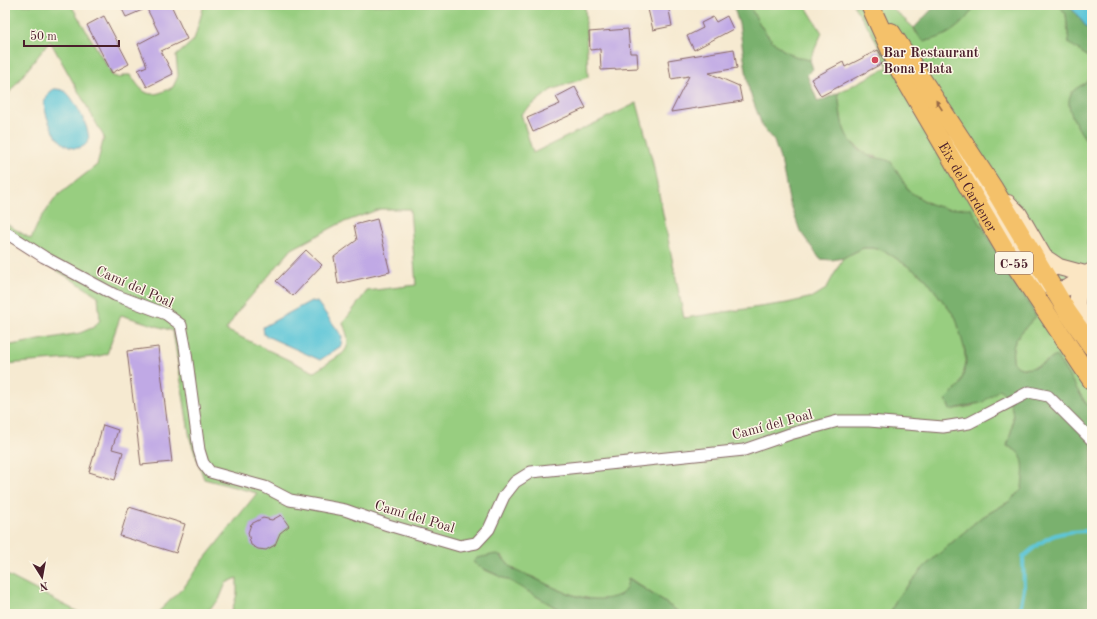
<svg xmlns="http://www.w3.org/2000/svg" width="1097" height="619" font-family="'Old Standard TT',serif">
	<rect width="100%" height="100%" fill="#fcf5e5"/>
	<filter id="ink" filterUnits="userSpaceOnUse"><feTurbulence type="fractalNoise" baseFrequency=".025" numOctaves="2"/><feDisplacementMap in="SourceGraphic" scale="8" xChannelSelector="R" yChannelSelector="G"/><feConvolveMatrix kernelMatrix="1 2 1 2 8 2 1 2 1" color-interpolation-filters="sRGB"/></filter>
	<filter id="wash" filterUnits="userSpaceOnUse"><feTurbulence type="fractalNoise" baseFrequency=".012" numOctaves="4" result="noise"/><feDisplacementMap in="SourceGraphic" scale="16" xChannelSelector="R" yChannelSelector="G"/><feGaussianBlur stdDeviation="0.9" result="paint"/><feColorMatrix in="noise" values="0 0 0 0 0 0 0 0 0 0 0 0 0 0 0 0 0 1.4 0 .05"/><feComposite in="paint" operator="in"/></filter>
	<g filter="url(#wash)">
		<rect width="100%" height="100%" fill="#f6ead1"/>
		<g fill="#98ce80" stroke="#717656" fill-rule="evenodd">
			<path d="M 5,5 L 71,5 L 113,76 L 120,78 L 125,75 L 131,75 C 144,96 150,99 173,87 L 178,76 L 176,56 L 194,40 L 204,5 L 585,5 L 588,77 L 551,90 L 521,114 L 533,153 L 637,103 L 652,159 L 684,318 L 787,303 L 813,297 L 826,289 L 843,258 L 863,248 L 873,248 L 885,251 L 924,277 L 956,318 L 963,339 L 966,363 L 961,384 L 946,399 L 950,410 L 972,406 L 1000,389 C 1018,406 1014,425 1007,446 C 1029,454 1024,470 1022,489 L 1010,501 L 979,519 L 924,567 L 897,598 L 890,614 L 682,614 L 629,578 C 627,585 628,590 622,594 C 600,609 556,590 537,579 C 530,575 521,574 514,569 C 509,566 505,561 502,556 L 485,570 L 510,581 L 567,614 L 231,614 L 237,594 L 237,578 L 226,583 L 219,600 L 204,614 L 156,614 L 185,586 L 198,567 L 257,493 L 204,479 L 190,439 L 173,331 L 121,315 L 107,354 L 95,357 L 5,364 L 5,346 L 80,333 L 94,327 L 100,320 L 98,296 L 5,238 L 5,223 L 31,239 L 39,221 L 57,196 L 97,165 L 104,137 L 50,41 L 5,98 ZM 380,209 L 410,209 L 416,285 L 367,291 L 343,323 C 347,334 352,345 342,354 L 314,372 L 226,330 L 239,310 L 292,249 L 339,224 Z"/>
			<path d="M 749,5 L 805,5 L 822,33 L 810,60 C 777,55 764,33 749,5 Z"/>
			<path d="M 853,5 L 893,5 L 893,9 L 914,28 L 916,33 L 970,12 L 975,5 L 1059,5 L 1066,14 L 1069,43 L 1092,60 C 1092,73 1093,79 1081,86 C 1079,87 1076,88 1074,91 C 1060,106 1084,136 1092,149 L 1092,413 L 1056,356 C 1044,363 1026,375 1014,364 C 1008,340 1022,333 1036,316 L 965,209 L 947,209 L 932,205 L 913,194 L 909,191 L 894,167 L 875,156 L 868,156 L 848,139 L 842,124 L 838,93 L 888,67 L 873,35 Z"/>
			<polygon points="5,574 82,614 5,614"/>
		</g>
		<g fill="#7ab16e" stroke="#62684c">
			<path d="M 733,5 L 749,5 C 764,33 777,55 810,60 L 813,69 L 807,75 L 818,102 L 838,93 C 842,122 840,138 867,155 C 874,159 883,157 891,162 L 909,191 L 927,203 L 947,209 L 971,208 L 1036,316 C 1022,333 1008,340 1014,364 C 1026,375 1045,363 1056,356 L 1092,413 L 1092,614 L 890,614 L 897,598 L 924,567 L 979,519 L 1010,501 L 1022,489 C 1023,470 1029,454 1007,446 C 1014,425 1018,406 1000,389 L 983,402 L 950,410 L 946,399 L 961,384 L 966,363 L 965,351 L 956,318 L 924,277 L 885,251 L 873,248 L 863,248 L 843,258 L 832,260 L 820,259 L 800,231 L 789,200 L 782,165 L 774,141 L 763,128 L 749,90 L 739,24 Z"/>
			<path d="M 936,5 L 975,5 C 965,24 946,39 924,41 L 920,38 L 914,28 Z"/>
			<polygon points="1059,5 1069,5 1092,34 1092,60 1069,43 1066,14"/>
			<path d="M 1092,77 L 1092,149 C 1084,136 1058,105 1074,90 C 1080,85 1087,84 1092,77 Z"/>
			<path d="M 496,554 C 504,557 507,565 515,570 C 521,574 528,575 534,578 C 559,590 582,603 610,598 C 623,595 627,591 628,578 L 682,614 L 567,614 L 510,581 L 478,566 L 473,562 L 477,558 Z"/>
		</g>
		<g fill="#5dc6d8" stroke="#547282">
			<polygon points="1069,5 1092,5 1092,34"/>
			<path d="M 54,89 C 59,89 65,90 68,94 C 75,101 92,132 88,141 C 86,146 82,147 78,148 C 58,151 45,118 44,102 L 50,92 Z"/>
			<polygon points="311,301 317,302 342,336 341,346 320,360 264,335 263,327"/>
		</g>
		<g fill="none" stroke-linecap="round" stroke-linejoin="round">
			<path stroke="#5dc6d8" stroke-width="4" d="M 1019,614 L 1024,589 L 1023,557 C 1049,534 1058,531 1092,531"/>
		</g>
		<g id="blocks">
			<g fill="#c0a9e5">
				<polygon points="120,5 154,5 126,17"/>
				<polygon points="155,5 171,5 187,39 161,51 173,74 147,87 138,70 147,66 138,44 159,33 147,9"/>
				<polygon points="647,5 668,5 672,26 653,30"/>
				<polygon points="104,16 129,64 112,73 87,25"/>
				<polygon points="727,16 733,29 694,50 687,36 703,28 701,23 713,17 716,22"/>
				<polygon points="628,29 630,53 637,53 638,68 601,70 600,49 590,50 589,32"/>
				<polygon points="734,49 737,68 709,73 739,86 742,101 671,112 689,76 671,79 668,60"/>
				<polygon points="878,50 885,62 821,96 811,79 843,62 845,67"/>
				<polygon points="575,87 586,108 533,132 527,118 560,104 556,97"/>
				<polygon points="377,219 390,272 338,284 334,257 357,240 354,225"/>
				<polygon points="306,250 322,265 293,296 276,281"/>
				<polygon points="158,347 172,462 141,465 127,351"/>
				<polygon points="103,425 118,430 112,449 123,452 115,480 89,472"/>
				<polygon points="129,507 185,524 176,553 120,536"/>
				<polygon points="281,515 289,526 280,533 275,545 266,550 258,549 251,545 248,533 251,524 263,518 272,520"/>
			</g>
		</g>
	</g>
	<g filter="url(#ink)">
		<use href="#blocks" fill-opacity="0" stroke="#866665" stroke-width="1"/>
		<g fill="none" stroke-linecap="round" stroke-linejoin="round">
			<g stroke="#866665" stroke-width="13">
				<polyline id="street" points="5,232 44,257 115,295 166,314 181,325 185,346 199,450 203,463 210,472 265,487 290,500 345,510 388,525 460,546 476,543 489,529 504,496 515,482 531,472 744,450 790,434 838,421 869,421 943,427 969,423 1029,392 1048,396 1092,440"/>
			</g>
			<g stroke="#866665" stroke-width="18">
				<g id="secondary">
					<path d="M 944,142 C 955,151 965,160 973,173 C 988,196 1029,284 1055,289 C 1071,292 1080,277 1092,271"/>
					<polyline points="1008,203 1019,214 1044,257 1059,267 1085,274"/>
					<polyline points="1080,280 1077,305 1092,333"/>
				</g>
			</g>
			<g stroke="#866665" stroke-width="20">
				<g id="primary">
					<path id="s1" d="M 870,5 L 900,71 L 1007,253 L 1092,381"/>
					<polyline points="891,32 994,189 1068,313 1092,347"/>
				</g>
			</g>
			<use href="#street" stroke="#fff" stroke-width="11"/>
			<use href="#secondary" stroke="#fbe6c3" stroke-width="16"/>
			<use href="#primary" stroke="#f4c16a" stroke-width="18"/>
		</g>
		<defs><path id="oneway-solid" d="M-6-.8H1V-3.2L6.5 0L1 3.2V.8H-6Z"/></defs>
		<use fill="#966847" href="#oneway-solid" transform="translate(939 105) rotate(-123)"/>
	</g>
	<circle fill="#d1495b" stroke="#fcf5e5" stroke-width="1.5" cx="875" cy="60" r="4"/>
	<g text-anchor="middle" stroke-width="3" stroke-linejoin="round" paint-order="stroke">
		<rect fill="#fcf5e5" stroke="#7f5f63" stroke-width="1" x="995" y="252" width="38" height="22" rx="3"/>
		<g font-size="13" font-weight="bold" fill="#4a1f2b">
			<text x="1014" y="268">C-55</text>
		</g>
		<g font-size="14" font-weight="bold" fill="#4a1f2b" stroke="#fcf5e5" text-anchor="start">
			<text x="883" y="57">Bar Restaurant<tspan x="883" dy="16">Bona Plata</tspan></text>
		</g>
		<g font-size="14" fill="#4a1f2b" stroke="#fcf5e5">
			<text dy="5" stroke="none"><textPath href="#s1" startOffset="207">Eix del Cardener</textPath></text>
			<text transform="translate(135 286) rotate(24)" y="5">Camí del Poal</text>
			<text transform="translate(772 424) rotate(-15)" y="5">Camí del Poal</text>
			<text transform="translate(415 516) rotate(17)" y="5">Camí del Poal</text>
		</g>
	</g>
	<rect width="1097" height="619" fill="none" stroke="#fcf5e5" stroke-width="20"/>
	<g transform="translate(42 577) rotate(169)" stroke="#fcf5e5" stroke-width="3" paint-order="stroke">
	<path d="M0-3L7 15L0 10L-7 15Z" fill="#4a1f2b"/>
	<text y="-6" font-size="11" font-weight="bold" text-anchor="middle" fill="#4a1f2b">N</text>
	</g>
	<path d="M24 40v6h95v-6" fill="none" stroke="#4a1f2b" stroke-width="2"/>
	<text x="30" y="40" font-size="12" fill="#4a1f2b" stroke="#fcf5e5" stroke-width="3" paint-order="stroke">50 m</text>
</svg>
